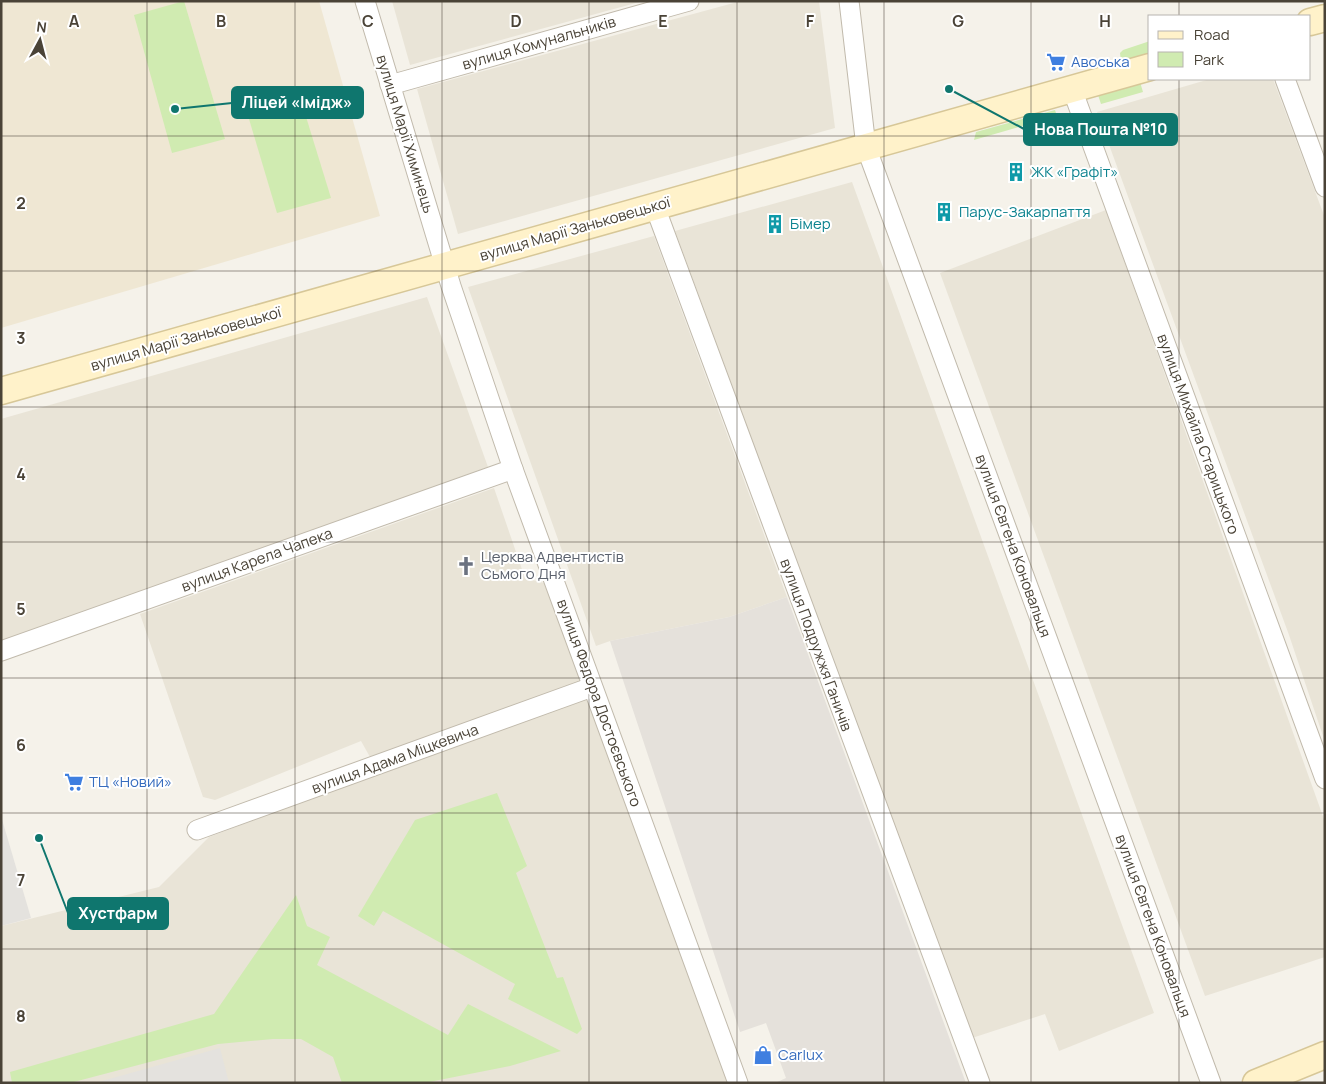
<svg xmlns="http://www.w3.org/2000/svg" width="1326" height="1084" font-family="Manrope,sans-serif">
	<rect width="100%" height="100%" fill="#f5f2ea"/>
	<g fill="#e9e4d7">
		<polygon points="392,1 643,1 410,65"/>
		<polygon points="741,1 819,1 835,128 458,234 417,89"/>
		<polygon points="1210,79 1273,79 1325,218 1325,742 1289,635 1097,112"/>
		<polygon points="852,182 1154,1013 1059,1051 1045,1014 972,1038 675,231"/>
		<polygon points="1106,210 1325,822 1325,957 1205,996 940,273"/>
		<polygon points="654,236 787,597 729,617 610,641 596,646 468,287"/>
		<polygon points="427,297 488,467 1,644 1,419"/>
		<polygon points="494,488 525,578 544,583 729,1083 1,1083 1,926 159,887 209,837 379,773 361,741 215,800 203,797 140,614"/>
	</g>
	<polygon fill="#e5e1db" points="787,597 788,600 966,1083 775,1083 786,1078 766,1023 740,1032 610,641 729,617"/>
	<polygon fill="#efe7d3" points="1,1 319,1 380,216 1,328"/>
	<g fill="#d0ebb1">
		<polygon points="184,1 225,139 172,153 134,15"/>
		<polygon points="1150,41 1150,53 1121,61 1120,53 1123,50"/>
		<polygon points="1140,82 1143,92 1101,104 1098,95"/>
		<polygon points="299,94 331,198 277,213 246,109"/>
		<polygon points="1055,110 1057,116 974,140 976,132"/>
		<polygon points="497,793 527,866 516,873 557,978 563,977 582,1029 577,1034 508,999 515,984 383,911 374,926 358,916 415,820"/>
		<polygon points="296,895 307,926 330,937 317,965 448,1035 468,1004 561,1051 510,1066 424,1083 342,1083 333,1057 301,1039 273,1039 218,1044 70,1083 12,1083 10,1072 214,1014"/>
	</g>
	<g fill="#e4e2de">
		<polygon points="1,816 31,918 1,926"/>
		<polygon points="220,1048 229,1083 95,1083"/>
	</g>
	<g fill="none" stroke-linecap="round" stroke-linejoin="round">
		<g stroke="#c1baac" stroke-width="21">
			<g id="street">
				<polyline points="365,1 451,286 513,469 738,1083"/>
				<polyline points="849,1 866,147 1211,1083"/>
				<polyline points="1285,79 1325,187"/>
				<polyline points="390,85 689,1"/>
				<polyline points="1072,89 1325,779"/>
				<polyline points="655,207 980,1083"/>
				<polyline points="1,651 513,469"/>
				<polyline points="197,830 592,687"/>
			</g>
		</g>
		<g stroke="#d7c798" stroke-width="29">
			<g id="secondary">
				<polyline points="1310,22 1325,18"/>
				<polyline points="1,391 1150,67"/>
				<polyline points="1256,1083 1325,1055"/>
			</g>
		</g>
		<use href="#street" stroke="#fff" stroke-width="19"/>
		<use href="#secondary" stroke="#fff2ca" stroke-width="26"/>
	</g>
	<path fill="none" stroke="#4a4337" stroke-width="1" stroke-opacity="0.55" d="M 147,1 L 147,1083M 295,1 L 295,1083M 442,1 L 442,1083M 589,1 L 589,1083M 737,1 L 737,1083M 884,1 L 884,1083M 1031,1 L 1031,1083M 1179,1 L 1179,16M 1179,79 L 1179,1083M 1,136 L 1325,136M 1,271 L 1325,271M 1,407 L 1325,407M 1,542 L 1325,542M 1,678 L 1325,678M 1,813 L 1325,813M 1,949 L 1325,949"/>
	<defs>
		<g id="supermarket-bare" transform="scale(1.5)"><path d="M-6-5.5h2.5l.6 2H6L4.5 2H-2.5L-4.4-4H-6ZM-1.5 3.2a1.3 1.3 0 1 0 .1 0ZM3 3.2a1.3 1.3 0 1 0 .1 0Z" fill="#3f7fe0" stroke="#fff" stroke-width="2.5" paint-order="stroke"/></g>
		<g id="building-bare" transform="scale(1.5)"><path d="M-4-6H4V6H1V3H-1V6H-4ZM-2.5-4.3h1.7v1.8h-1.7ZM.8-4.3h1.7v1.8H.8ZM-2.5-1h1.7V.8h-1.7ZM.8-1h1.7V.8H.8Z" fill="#0f9aa8" stroke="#fff" stroke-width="2.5" paint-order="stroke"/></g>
		<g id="church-bare" transform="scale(1.5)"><path d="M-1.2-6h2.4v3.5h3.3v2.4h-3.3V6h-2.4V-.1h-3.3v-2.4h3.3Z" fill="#6b7280" stroke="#fff" stroke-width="2.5" paint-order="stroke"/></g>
		<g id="shop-bare" transform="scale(1.5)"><path d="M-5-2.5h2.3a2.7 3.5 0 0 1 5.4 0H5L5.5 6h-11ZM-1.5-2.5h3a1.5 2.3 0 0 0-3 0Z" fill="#3f7fe0" stroke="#fff" stroke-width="2.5" paint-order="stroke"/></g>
	</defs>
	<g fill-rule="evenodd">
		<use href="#supermarket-bare" x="1056" y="62"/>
		<use href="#building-bare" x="1016" y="172"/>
		<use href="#building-bare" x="944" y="212"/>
		<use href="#building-bare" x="775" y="224"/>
		<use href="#church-bare" x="466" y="566"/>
		<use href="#supermarket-bare" x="74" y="782"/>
		<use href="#shop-bare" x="763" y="1055"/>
	</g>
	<g text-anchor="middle" stroke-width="4" stroke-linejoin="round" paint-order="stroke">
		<g font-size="15" fill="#4a4337" stroke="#fff">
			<text transform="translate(539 43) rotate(-16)" y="5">вулиця Комунальників</text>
			<text transform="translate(405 134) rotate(73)" y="5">вулиця Марії Химинець</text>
			<text transform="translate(575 229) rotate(-16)" y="5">вулиця Марії Заньковецької</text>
			<text transform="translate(186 339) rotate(-16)" y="5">вулиця Марії Заньковецької</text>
			<text transform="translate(1198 434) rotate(70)" y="5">вулиця Михайла Старицького</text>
			<text transform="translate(1013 546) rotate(70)" y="5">вулиця Євгена Коновальця</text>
			<text transform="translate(257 560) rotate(-20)" y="5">вулиця Карела Чапека</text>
			<text transform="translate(816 645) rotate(70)" y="5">вулиця Подружжя Ганичів</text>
			<text transform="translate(599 703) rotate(70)" y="5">вулиця Федора Достоєвського</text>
			<text transform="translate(395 759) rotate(-20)" y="5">вулиця Адама Міцкевича</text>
			<text transform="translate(1153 926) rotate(70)" y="5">вулиця Євгена Коновальця</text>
		</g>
		<g font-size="15" fill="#366cbe" stroke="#fff" text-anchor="start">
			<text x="1071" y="67">Авоська</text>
			<text x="89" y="787">ТЦ «Новий»</text>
			<text x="778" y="1060">Carlux</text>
		</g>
		<g font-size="15" fill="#0d838f" stroke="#fff" text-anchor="start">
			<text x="1031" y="177">ЖК «Графіт»</text>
			<text x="959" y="217">Парус-Закарпаття</text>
			<text x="790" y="229">Бімер</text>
		</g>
		<g font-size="15" fill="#5b616d" stroke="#fff" text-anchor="start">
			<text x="481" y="562">Церква Адвентистів<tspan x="481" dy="17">Сьмого Дня</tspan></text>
		</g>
	</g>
	<g font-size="16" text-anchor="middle" font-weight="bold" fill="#4a4337" stroke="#fff" stroke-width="4" stroke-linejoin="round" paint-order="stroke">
		<text x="74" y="27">A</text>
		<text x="221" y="27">B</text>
		<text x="368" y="27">C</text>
		<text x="516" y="27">D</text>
		<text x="663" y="27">E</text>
		<text x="810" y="27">F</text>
		<text x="958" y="27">G</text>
		<text x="1105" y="27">H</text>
		<text x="21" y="209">2</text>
		<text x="21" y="344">3</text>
		<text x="21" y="480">4</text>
		<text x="21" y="615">5</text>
		<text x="21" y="751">6</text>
		<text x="21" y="886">7</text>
		<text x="21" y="1022">8</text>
	</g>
	<path fill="none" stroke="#0f766e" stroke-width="2" d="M175 109L232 103M949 89L1024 129M39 838L68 913"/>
	<g fill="#0f766e" stroke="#fff" stroke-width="2">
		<circle cx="175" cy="109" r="5"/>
		<circle cx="949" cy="89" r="5"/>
		<circle cx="39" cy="838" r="5"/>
	</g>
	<g fill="#0f766e" stroke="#0f766e" stroke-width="2">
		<rect x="232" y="87" width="131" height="31" rx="5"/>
		<rect x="1024" y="114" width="153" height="31" rx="5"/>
		<rect x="68" y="898" width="100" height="31" rx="5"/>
	</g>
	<g font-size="16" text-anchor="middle" font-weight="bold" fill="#fff">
		<text x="297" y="108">Ліцей «Імідж»</text>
		<text x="1101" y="135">Нова Пошта №10</text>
		<text x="118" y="919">Хустфарм</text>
	</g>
	<rect width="1326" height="1084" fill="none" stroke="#4a4337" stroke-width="5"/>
	<rect x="1148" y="15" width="162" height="65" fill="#ffffff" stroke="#b7b4af"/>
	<rect x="1158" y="31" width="25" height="8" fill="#fff2ca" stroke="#b7b4af"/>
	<text x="1194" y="40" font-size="15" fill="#4a4337">Road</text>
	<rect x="1158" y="52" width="25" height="15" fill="#d0ebb1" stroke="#b7b4af"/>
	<text x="1194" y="65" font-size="15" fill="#4a4337">Park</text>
	<g transform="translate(40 40) rotate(7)" stroke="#ffffff" stroke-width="4" paint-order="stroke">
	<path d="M0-4L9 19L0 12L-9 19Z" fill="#4a4337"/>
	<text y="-8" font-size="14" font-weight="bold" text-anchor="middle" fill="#4a4337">N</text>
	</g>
</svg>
